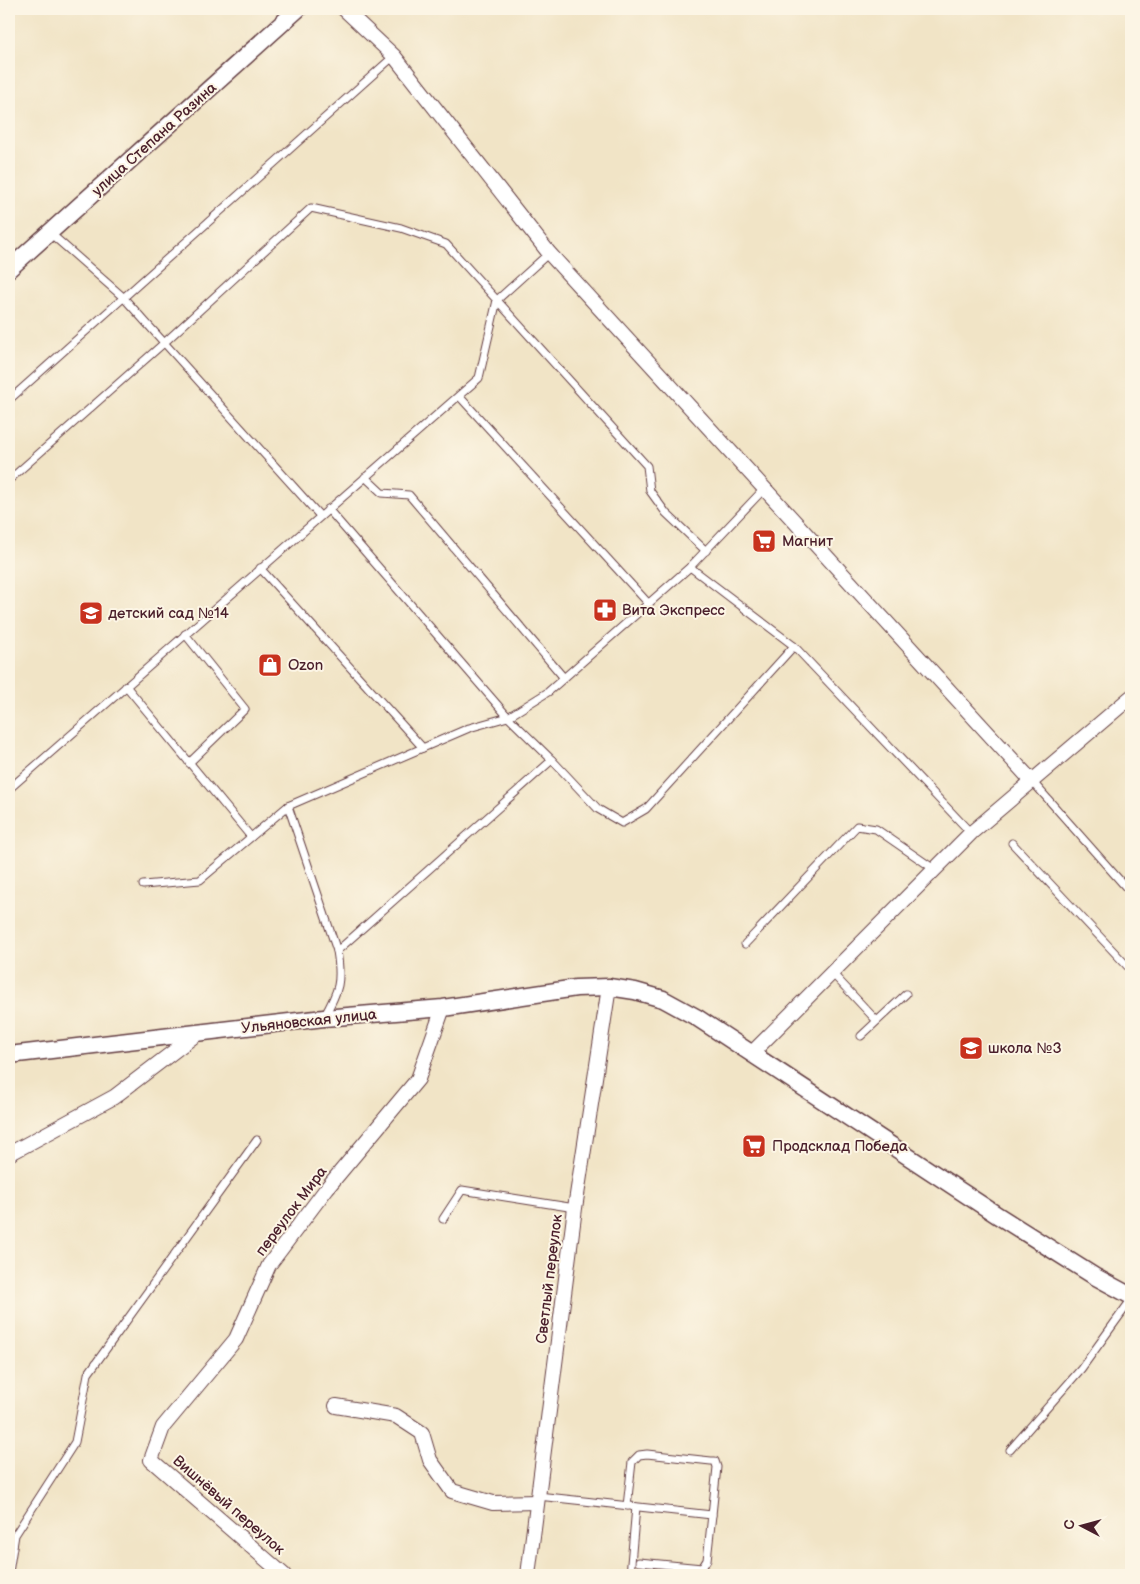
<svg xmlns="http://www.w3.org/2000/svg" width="1140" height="1584" font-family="'Balsamiq Sans',sans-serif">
	<rect width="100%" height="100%" fill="#fcf5e5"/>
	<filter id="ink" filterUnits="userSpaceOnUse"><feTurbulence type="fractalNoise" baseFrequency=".02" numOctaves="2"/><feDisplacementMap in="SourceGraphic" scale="10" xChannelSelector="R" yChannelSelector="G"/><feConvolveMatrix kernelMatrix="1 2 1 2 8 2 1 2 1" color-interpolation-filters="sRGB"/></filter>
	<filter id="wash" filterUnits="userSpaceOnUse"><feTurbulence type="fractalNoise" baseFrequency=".0096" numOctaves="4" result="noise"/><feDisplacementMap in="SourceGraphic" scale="20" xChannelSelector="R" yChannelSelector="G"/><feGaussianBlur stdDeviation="1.12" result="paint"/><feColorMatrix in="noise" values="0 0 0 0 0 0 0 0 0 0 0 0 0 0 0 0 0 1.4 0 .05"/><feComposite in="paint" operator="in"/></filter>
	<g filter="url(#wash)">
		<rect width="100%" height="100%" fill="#f1e4c6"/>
	</g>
	<g filter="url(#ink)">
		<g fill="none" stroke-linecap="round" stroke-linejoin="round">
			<g stroke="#633d42" stroke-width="9">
				<g id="service">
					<polyline points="50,233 123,297 320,516"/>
					<polyline points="459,396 649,604"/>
					<polyline points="9,400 394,56"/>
					<polyline points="365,477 382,493 409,495 564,678"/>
					<polyline points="9,480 164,343 311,208 401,228 446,244 647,466 650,491 666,513 706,551"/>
					<polyline points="328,509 508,717 552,760 337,951"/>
					<polyline points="690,567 794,646 971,833"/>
					<polyline points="260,568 423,748"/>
					<polyline points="185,634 245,709 189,763"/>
					<polyline points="126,686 251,837"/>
					<polyline points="552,760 598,809 622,823 646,809 794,646"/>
					<polyline points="1031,780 1131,893"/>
					<polyline points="9,789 479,378 497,300 549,253"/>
					<polyline points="1012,843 1131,970"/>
					<polyline points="143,885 200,880 288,806"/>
					<polyline points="745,944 857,826 876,829 934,869"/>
					<polyline points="832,973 876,1020"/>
					<path d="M 324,1017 C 339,990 342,982 337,951 L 288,806 L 469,728 L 508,717 L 548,692 L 690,567 L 764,489"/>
					<polyline points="861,1036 906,994"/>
					<polyline points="443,1219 462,1190 575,1208"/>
					<polyline points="1010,1450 1081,1369 1131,1300"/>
					<polyline points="538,1496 712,1515 707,1560 702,1568 639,1562"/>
					<polyline points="627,1506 632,1462 639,1455 647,1454 711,1461 715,1461 717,1467 712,1515"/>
					<polyline points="11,1575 9,1572 15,1535 75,1442 88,1374 257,1140"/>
					<polyline points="630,1575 636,1507"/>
				</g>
			</g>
			<g stroke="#633d42" stroke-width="16">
				<g id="minor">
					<polyline points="344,9 394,56 549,253 1031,780"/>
					<polyline points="752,1053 971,833 1131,697"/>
					<polyline points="9,1154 114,1097 198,1033"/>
					<polyline points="336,1406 396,1416 422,1433 430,1460 452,1491 493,1503 537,1502"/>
					<polyline points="284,1575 151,1460 163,1427 236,1339 269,1265 327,1188 418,1079 443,1008"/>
					<polyline points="528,1575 575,1208 609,987"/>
				</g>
			</g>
			<g stroke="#633d42" stroke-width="19">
				<g id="tertiary">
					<polyline points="9,269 298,9"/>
					<polyline points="9,1055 324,1018 443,1008 576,988 609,987 635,991 663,999 696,1017 997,1215 1094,1276 1131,1296"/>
				</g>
			</g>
			<use href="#service" stroke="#fff" stroke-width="7"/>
			<use href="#minor" stroke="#fff" stroke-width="14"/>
			<use href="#tertiary" stroke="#fff" stroke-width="16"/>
		</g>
	</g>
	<defs>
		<g id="supermarket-square" transform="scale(1.25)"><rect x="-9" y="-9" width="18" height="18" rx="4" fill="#c8321e" stroke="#fcf5e5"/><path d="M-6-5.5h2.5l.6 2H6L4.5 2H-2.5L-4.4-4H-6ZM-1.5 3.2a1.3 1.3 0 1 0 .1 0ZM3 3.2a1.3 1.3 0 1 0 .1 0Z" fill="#fff"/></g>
		<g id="pharmacy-square" transform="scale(1.25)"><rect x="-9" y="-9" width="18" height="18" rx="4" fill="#c8321e" stroke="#fcf5e5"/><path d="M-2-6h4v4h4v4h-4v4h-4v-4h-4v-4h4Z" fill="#fff"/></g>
		<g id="school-square" transform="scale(1.25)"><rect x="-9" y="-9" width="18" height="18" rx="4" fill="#c8321e" stroke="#fcf5e5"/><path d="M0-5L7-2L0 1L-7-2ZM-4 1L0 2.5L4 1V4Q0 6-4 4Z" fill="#fff"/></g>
		<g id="shop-square" transform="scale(1.25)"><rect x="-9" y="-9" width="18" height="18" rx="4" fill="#c8321e" stroke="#fcf5e5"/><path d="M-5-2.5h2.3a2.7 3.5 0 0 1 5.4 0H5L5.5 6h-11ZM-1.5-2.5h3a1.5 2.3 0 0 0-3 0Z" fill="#fff"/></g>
	</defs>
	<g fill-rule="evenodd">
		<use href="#supermarket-square" x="764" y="541"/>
		<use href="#pharmacy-square" x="605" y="610"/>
		<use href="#school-square" x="91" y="613"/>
		<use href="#shop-square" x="270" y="665"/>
		<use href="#school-square" x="971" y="1048"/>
		<use href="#supermarket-square" x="754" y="1146"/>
	</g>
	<g text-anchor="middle" stroke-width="4" stroke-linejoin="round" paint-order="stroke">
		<g font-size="15" fill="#4a1f2b" stroke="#fcf5e5">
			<text transform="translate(154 139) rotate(-42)" y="5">улица Степана Разина</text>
			<text transform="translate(309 1021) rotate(-6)" y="5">Ульяновская улица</text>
			<text transform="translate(291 1211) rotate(-53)" y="5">переулок Мира</text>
			<text transform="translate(549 1279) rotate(-83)" y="5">Светлый переулок</text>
			<text transform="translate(229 1505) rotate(41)" y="5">Вишнёвый переулок</text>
		</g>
		<g font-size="15" fill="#4a1f2b" stroke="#fcf5e5" text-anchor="start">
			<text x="782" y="546">Магнит</text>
			<text x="622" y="615">Вита Экспресс</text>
			<text x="108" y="618">детский сад №14</text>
			<text x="288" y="670">Ozon</text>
			<text x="988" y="1053">школа №3</text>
			<text x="772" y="1151">Продсклад Победа</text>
		</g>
	</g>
	<rect width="1140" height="1584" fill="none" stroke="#fcf5e5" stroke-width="30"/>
	<g transform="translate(1082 1526) rotate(276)" stroke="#fcf5e5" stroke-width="4" paint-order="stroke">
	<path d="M0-4L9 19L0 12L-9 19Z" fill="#4a1f2b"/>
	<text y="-8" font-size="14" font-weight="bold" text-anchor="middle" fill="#4a1f2b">С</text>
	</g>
</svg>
